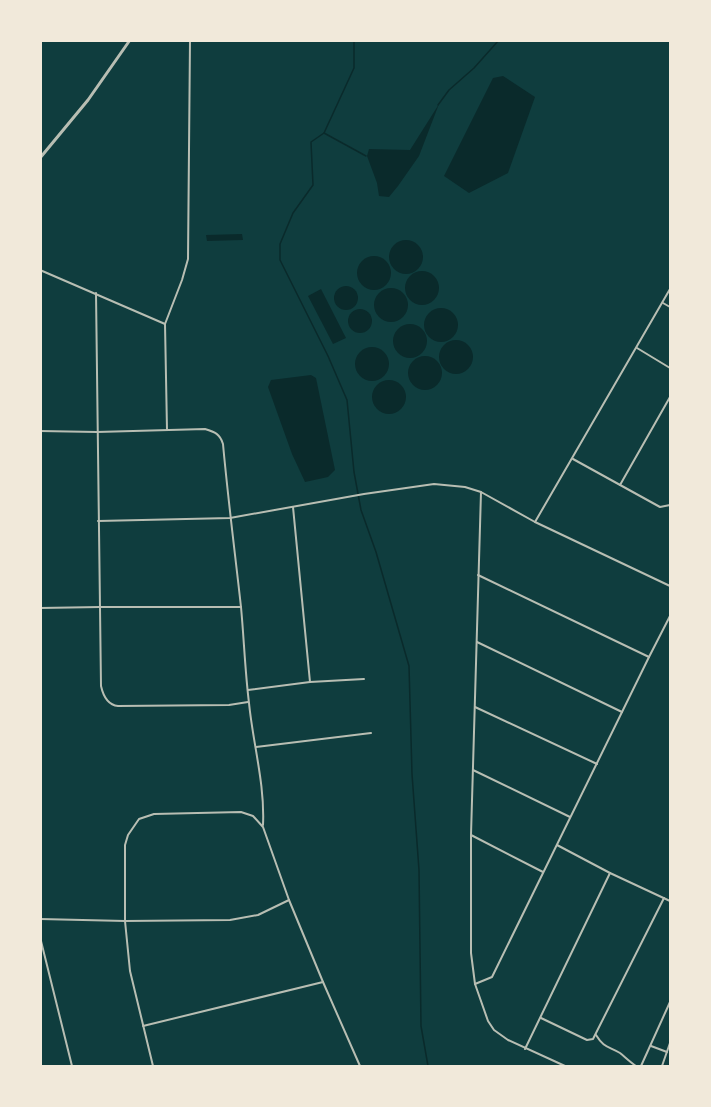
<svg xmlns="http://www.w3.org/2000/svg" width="711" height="1107" font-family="'PT Sans Narrow',sans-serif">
	<rect width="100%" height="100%" fill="#0f3d3e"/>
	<g fill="#0a2a2b">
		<polygon points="503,76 535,97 508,173 469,193 444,176 493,78"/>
		<polygon points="439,104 419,156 398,186 389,197 379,196 377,183 367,156 369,149 410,150"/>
		<polygon points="242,234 243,240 207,241 206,235"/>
		<circle cx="406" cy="257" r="17"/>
		<circle cx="374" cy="273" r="17"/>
		<circle cx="422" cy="288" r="17"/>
		<circle cx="346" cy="298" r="12"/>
		<circle cx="391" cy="305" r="17"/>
		<polygon points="321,289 346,338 333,344 308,296"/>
		<circle cx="441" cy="325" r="17"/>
		<circle cx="360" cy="321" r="12"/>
		<circle cx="410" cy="341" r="17"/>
		<circle cx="456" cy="357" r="17"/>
		<circle cx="372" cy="364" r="17"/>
		<circle cx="425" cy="373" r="17"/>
		<polygon points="311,375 316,378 335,470 328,477 305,482 292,454 268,387 271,380"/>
		<circle cx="389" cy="397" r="17"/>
	</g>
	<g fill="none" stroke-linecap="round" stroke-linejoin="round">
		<g stroke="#0a2a2b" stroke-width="1.5">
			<polyline points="354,40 354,68 324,133 311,142 313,185 293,213 280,244 280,260 328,356 347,400 354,472 361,510 376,552 409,666 412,774 419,870 421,1026 428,1066"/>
			<polyline points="438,105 449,90 474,68 499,40"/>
			<polyline points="324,133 366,156"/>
		</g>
		<g stroke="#b8beb3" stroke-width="2">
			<polyline points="40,270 165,324"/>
			<path d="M 96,293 L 101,686 C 103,695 108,705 118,706 L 229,705 L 248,702"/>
			<polyline points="663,303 670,307"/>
			<polyline points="637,348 670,368"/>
			<polyline points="167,430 165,324 182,280 188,259 190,40"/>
			<path d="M 40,431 L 97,432 L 205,429 C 215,432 220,434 223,444 C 228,499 235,553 241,607 C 244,639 245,671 249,703 C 253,744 265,784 263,825"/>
			<polyline points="573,459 660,507 670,505"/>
			<polyline points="620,485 670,397"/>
			<polyline points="481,492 471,835 471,953 475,984 488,1021 494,1030 508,1040 565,1066"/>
			<polyline points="293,507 310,682"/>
			<polyline points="98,521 230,518 364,494 434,484 465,487 481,492 535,522 670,586"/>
			<polyline points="535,522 670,289"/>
			<polyline points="478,575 649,657"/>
			<polyline points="40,608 100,607 241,607"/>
			<polyline points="477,642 622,712"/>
			<polyline points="248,690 310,682 364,679"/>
			<polyline points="475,707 597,764"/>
			<polyline points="256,747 371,733"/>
			<polyline points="473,770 570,817"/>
			<polyline points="471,835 543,872"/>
			<polyline points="557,845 610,873 670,901"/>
			<polyline points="40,919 125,921 230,920 258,915 289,900"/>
			<polyline points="40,937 72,1066"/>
			<polyline points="475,984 492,977 649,657 670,616"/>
			<polyline points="541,1018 587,1040 593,1039 664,898"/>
			<polyline points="143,1026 323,982"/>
			<path d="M 596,1035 C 604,1048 608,1046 620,1053 C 625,1057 630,1062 636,1066"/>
			<polyline points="651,1046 667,1052"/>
			<polyline points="525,1049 610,873"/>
			<polyline points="153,1066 130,971 125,921 125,845 128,835 139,819 154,814 241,812 253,816 263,827 289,900 323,982 360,1066"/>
			<polyline points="641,1066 670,1002"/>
			<polyline points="662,1066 670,1043"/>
		</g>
		<polyline stroke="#b8beb3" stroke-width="3" points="40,158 88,100 130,40"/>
	</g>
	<rect width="711" height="1107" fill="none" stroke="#f1e9da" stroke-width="84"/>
</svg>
